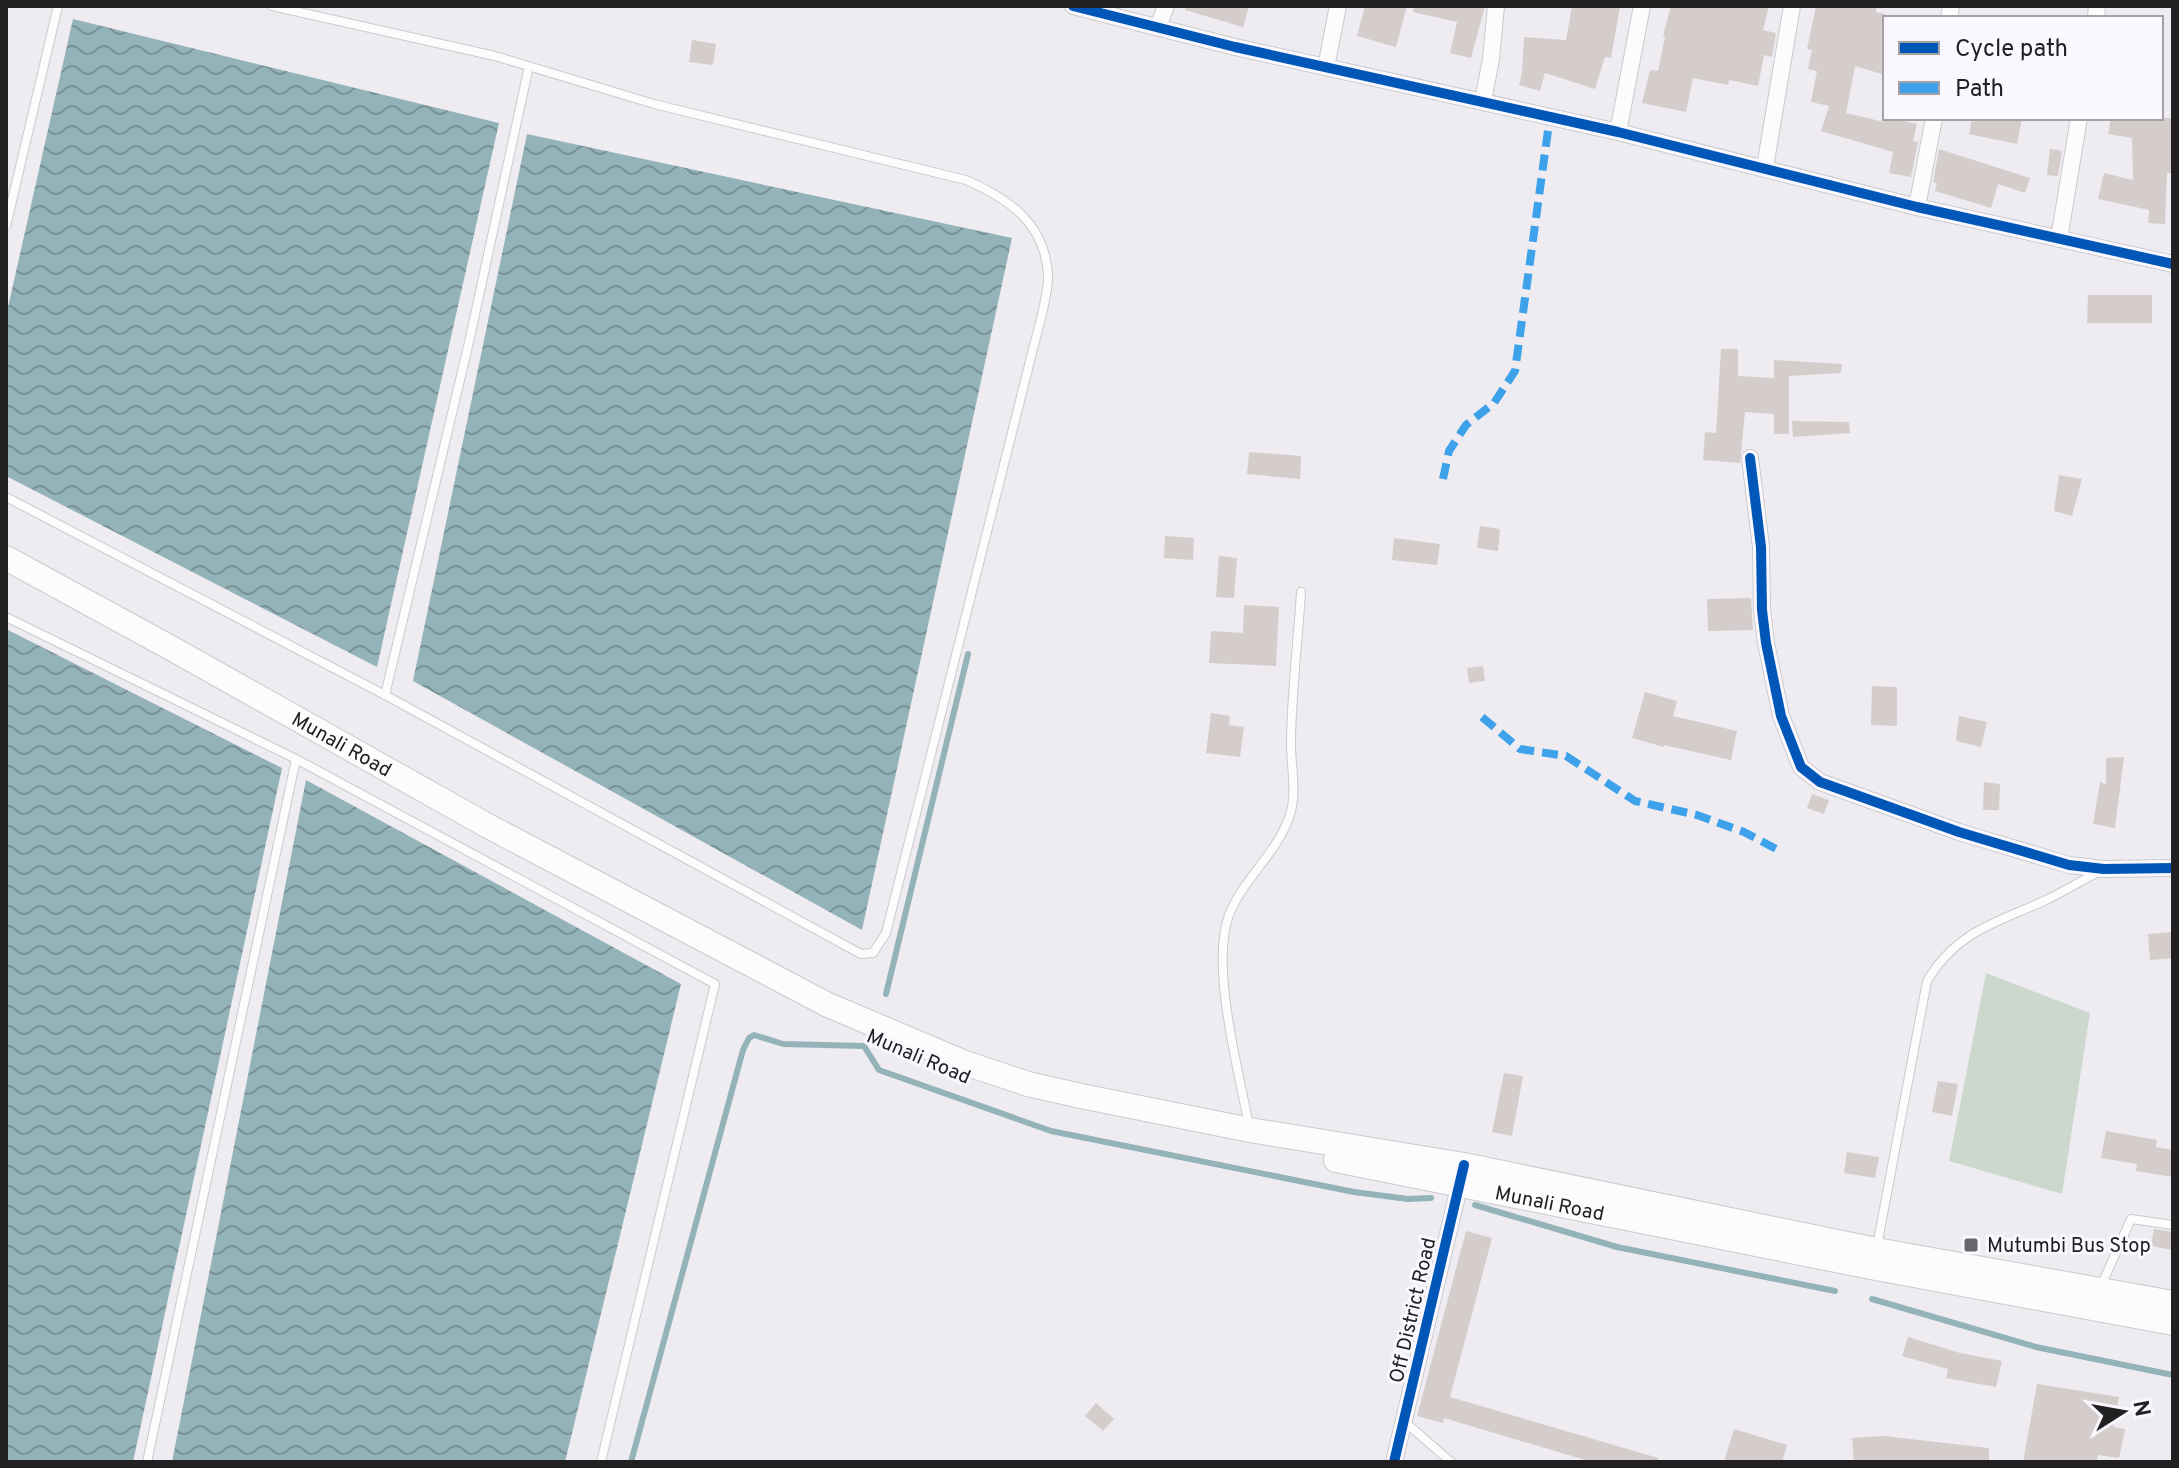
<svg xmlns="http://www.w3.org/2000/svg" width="2179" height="1468" font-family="Overpass,sans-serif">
	<defs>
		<pattern id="water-waves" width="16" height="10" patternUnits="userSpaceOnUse" patternTransform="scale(2)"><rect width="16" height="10" fill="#94b3b9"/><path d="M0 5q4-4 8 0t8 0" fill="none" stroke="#789196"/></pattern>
	</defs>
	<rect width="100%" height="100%" fill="#eeecf1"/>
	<polygon fill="#ccd8ce" points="1986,973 2090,1013 2062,1194 1949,1161"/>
	<g fill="url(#water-waves)">
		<polygon points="73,19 499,123 377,667 6,476 6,316"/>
		<polygon points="527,134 1012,238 862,930 413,681"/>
		<polygon points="6,629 282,768 133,1462 6,1462"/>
		<polygon points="306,780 681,984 565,1462 172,1462"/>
	</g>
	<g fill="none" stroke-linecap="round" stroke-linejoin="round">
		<g stroke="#94b3b9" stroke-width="6">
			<polyline points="886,994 968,654"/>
			<polyline points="1475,1205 1617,1247 1835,1291"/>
			<polyline points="1872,1299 2036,1347 2173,1375"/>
			<polyline points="631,1462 743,1050 749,1038 754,1035 783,1044 864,1046 879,1070 1051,1131 1354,1192 1408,1199 1431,1198"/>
		</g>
	</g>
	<g fill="#d4cdcb">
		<polygon points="1186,6 1249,6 1243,27 1185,10"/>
		<polygon points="1365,6 1407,6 1396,47 1357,36"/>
		<polygon points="1414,6 1485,6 1471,58 1450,53 1457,22 1413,12"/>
		<polygon points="1572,6 1620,6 1611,58 1605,57 1595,89 1545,73 1540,91 1519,85 1522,73 1524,37 1566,40"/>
		<polygon points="1671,6 1769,6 1763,30 1776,33 1772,57 1764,55 1758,86 1729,80 1728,85 1693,78 1686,112 1642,103 1650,70 1658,71 1665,37 1663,36"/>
		<polygon points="1816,6 1877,6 1876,12 1885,14 1885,75 1855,66 1846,113 1884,122 1884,117 1917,124 1913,141 1918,142 1911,177 1889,173 1893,152 1821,131 1829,106 1811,102 1817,71 1808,69 1812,50 1807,49"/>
		<polygon points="692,40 716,44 713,65 689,62"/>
		<polygon points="1972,118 2022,118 2017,144 1969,134"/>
		<polygon points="2111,118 2173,118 2173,173 2167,173 2165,224 2148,223 2149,210 2098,199 2104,173 2133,180 2132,138 2108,134"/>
		<polygon points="1939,149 2030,178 2025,193 1998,184 1991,208 1935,191 1937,183 1933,182"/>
		<polygon points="2050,149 2062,151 2058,176 2047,175"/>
		<polygon points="2088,295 2152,295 2152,323 2087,323"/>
		<polygon points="1721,349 1738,349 1738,376 1774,378 1774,360 1842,364 1841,373 1789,376 1789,434 1774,434 1774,414 1745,412 1740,463 1703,460 1705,432 1716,433"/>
		<polygon points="1792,421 1849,422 1850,433 1793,437"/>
		<polygon points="1249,452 1301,456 1300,479 1247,474"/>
		<polygon points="2059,475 2082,479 2072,516 2054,511"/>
		<polygon points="1480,526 1500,529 1498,551 1477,548"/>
		<polygon points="1165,536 1194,538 1193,560 1164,558"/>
		<polygon points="1394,538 1440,544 1437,565 1392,560"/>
		<polygon points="1219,556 1237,558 1234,598 1216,597"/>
		<polygon points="1751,598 1753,630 1708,631 1707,599"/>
		<polygon points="1244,605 1279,607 1276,666 1209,663 1211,631 1243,633"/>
		<polygon points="1483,666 1485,681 1469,683 1467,668"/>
		<polygon points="1872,686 1897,687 1897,726 1871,725"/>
		<polygon points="1645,692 1677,701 1673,716 1737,731 1731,760 1664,745 1664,747 1632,738"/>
		<polygon points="1211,713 1230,716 1229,725 1244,727 1240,757 1206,753"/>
		<polygon points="1959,716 1987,722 1981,747 1956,741"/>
		<polygon points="2124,757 2115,828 2093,824 2100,782 2106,784 2106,758"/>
		<polygon points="1984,782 2000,784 1999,810 1983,810"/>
		<polygon points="1812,794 1829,800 1824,814 1807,808"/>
		<polygon points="2171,932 2173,958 2150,960 2148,934"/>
		<polygon points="1504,1073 1523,1076 1512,1136 1492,1132"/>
		<polygon points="1938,1081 1958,1084 1952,1116 1932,1112"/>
		<polygon points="2106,1131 2157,1140 2156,1147 2173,1150 2173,1177 2136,1171 2137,1164 2101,1158"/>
		<polygon points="1847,1152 1879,1157 1875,1178 1844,1173"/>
		<polygon points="2154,1229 2173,1232 2173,1250 2151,1246"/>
		<polygon points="1466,1231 1492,1238 1450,1397 1658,1458 1657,1462 1592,1462 1444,1418 1443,1423 1417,1416"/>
		<polygon points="1908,1337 1960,1353 2002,1361 1996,1387 1946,1378 1948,1369 1902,1356"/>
		<polygon points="2037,1384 2119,1397 2113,1427 2125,1429 2119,1458 2098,1455 2096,1462 2023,1462"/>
		<polygon points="1096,1403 1114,1419 1103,1431 1085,1416"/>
		<polygon points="1734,1429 1787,1445 1782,1462 1724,1462"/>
		<polygon points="1884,1436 1989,1448 1989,1462 1854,1462 1852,1438"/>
	</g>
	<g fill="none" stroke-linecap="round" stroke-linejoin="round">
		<g stroke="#cac9cc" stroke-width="10">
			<g id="service">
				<polyline points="6,226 58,6"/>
				<path d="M 6,497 L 385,695 L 861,954 L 873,953 L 886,933 L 1031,357 C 1036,336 1048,298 1048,278 C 1047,225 1010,199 966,180 L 654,104 L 495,56 L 272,6"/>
				<polyline points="6,617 296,759 147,1462"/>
				<polyline points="385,695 469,342 529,66"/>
				<polyline points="296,759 715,984 601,1462"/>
				<path d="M 1249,1126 C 1239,1072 1210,966 1229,915 C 1243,878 1281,850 1291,811 C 1297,789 1290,761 1291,738 C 1292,689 1298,640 1301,592"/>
				<path d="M 1877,1246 L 1927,981 C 1956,932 1995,923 2044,901 C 2063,892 2081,881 2100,871"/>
				<polyline points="2101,1286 2131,1219 2173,1225"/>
				<polyline points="1405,1422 1451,1462"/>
			</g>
		</g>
		<g stroke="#cac9cc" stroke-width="18">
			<g id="minor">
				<polyline points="1073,6 1235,47 1618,132 1917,207 2173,264"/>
				<polyline points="1949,18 1951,6"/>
				<polyline points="2096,18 2097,6"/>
				<polyline points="1158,27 1166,6"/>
				<polyline points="1326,67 1338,6"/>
				<polyline points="1483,101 1491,59 1496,6"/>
				<polyline points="1618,132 1642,6"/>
				<polyline points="1765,167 1792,6"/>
				<polyline points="1917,207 1934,118"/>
				<polyline points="2059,239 2079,118"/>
				<polyline points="1750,458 1761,547 1762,610 1766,643 1781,716 1801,767 1820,782 1959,832 2069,865 2104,869 2173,868"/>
				<polyline points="1394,1462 1461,1179"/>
			</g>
		</g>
		<g stroke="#cac9cc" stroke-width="26">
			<g id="secondary">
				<path id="s1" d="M 6,558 L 171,648 L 488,826 L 828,1005 L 965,1063 L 1028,1084 L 1081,1096 L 1250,1130 L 1464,1165 L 1876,1250 L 2173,1303"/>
				<path id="s2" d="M 1336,1160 L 1871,1267 L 2173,1323"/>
			</g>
		</g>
		<use href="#service" stroke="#fcfcfd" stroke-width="8"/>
		<use href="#minor" stroke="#fcfcfd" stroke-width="16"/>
		<use href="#secondary" stroke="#fcfcfd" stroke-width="24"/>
		<g stroke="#3ea2ea" stroke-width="8" stroke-dasharray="16 8" stroke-linecap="butt">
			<polyline points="1443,479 1449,451 1466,425 1494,403 1515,371 1550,116"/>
			<polyline points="1482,717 1520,749 1566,756 1635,801 1697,815 1744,832 1778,850"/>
		</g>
		<g stroke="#faf7ff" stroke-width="15">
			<g id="cycleway">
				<polyline points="1073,6 1235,47 1618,132 1917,207 2173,264"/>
				<polyline points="1750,458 1761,547 1762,610 1766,643 1781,716 1801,767 1820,782 1959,832 2069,865 2104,869 2173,868"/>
				<polyline points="1394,1462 1464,1165"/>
			</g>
		</g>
		<use href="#cycleway" stroke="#0057b8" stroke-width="10"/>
	</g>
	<rect fill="#69676b" stroke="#faf7ff" stroke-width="3" x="1963" y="1237" width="16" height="16" rx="4"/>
	<g text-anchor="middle" stroke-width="6" stroke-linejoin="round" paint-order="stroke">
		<g font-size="20" fill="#222023" stroke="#faf7ff">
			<text dy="7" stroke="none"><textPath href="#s1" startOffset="384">Munali Road</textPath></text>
			<text transform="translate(919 1056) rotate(23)" y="7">Munali Road</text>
			<text dy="7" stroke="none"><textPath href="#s2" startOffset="218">Munali Road</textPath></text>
			<text transform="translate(1412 1310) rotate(-77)" y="7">Off District Road</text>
		</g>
		<g font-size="20" fill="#222023" stroke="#faf7ff" text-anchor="start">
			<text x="1987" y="1252">Mutumbi Bus Stop</text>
		</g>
	</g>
	<rect width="2179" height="1468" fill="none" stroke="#222023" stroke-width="16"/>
	<rect x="1883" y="16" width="280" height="104" fill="#faf7ff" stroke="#a4a1a7" stroke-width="2"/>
	<rect x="1899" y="42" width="40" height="12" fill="#0057b8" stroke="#a4a1a7" stroke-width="2"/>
	<text x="1955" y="56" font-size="24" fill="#222023">Cycle path</text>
	<rect x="1899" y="82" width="40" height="12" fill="#3ea2ea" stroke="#a4a1a7" stroke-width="2"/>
	<text x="1955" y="96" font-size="24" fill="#222023">Path</text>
	<g transform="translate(2123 1412) rotate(79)" stroke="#faf7ff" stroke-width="6" paint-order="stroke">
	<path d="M0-6L14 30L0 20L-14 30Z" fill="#222023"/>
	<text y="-12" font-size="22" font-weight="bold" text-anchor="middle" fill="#222023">N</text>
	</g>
</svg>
